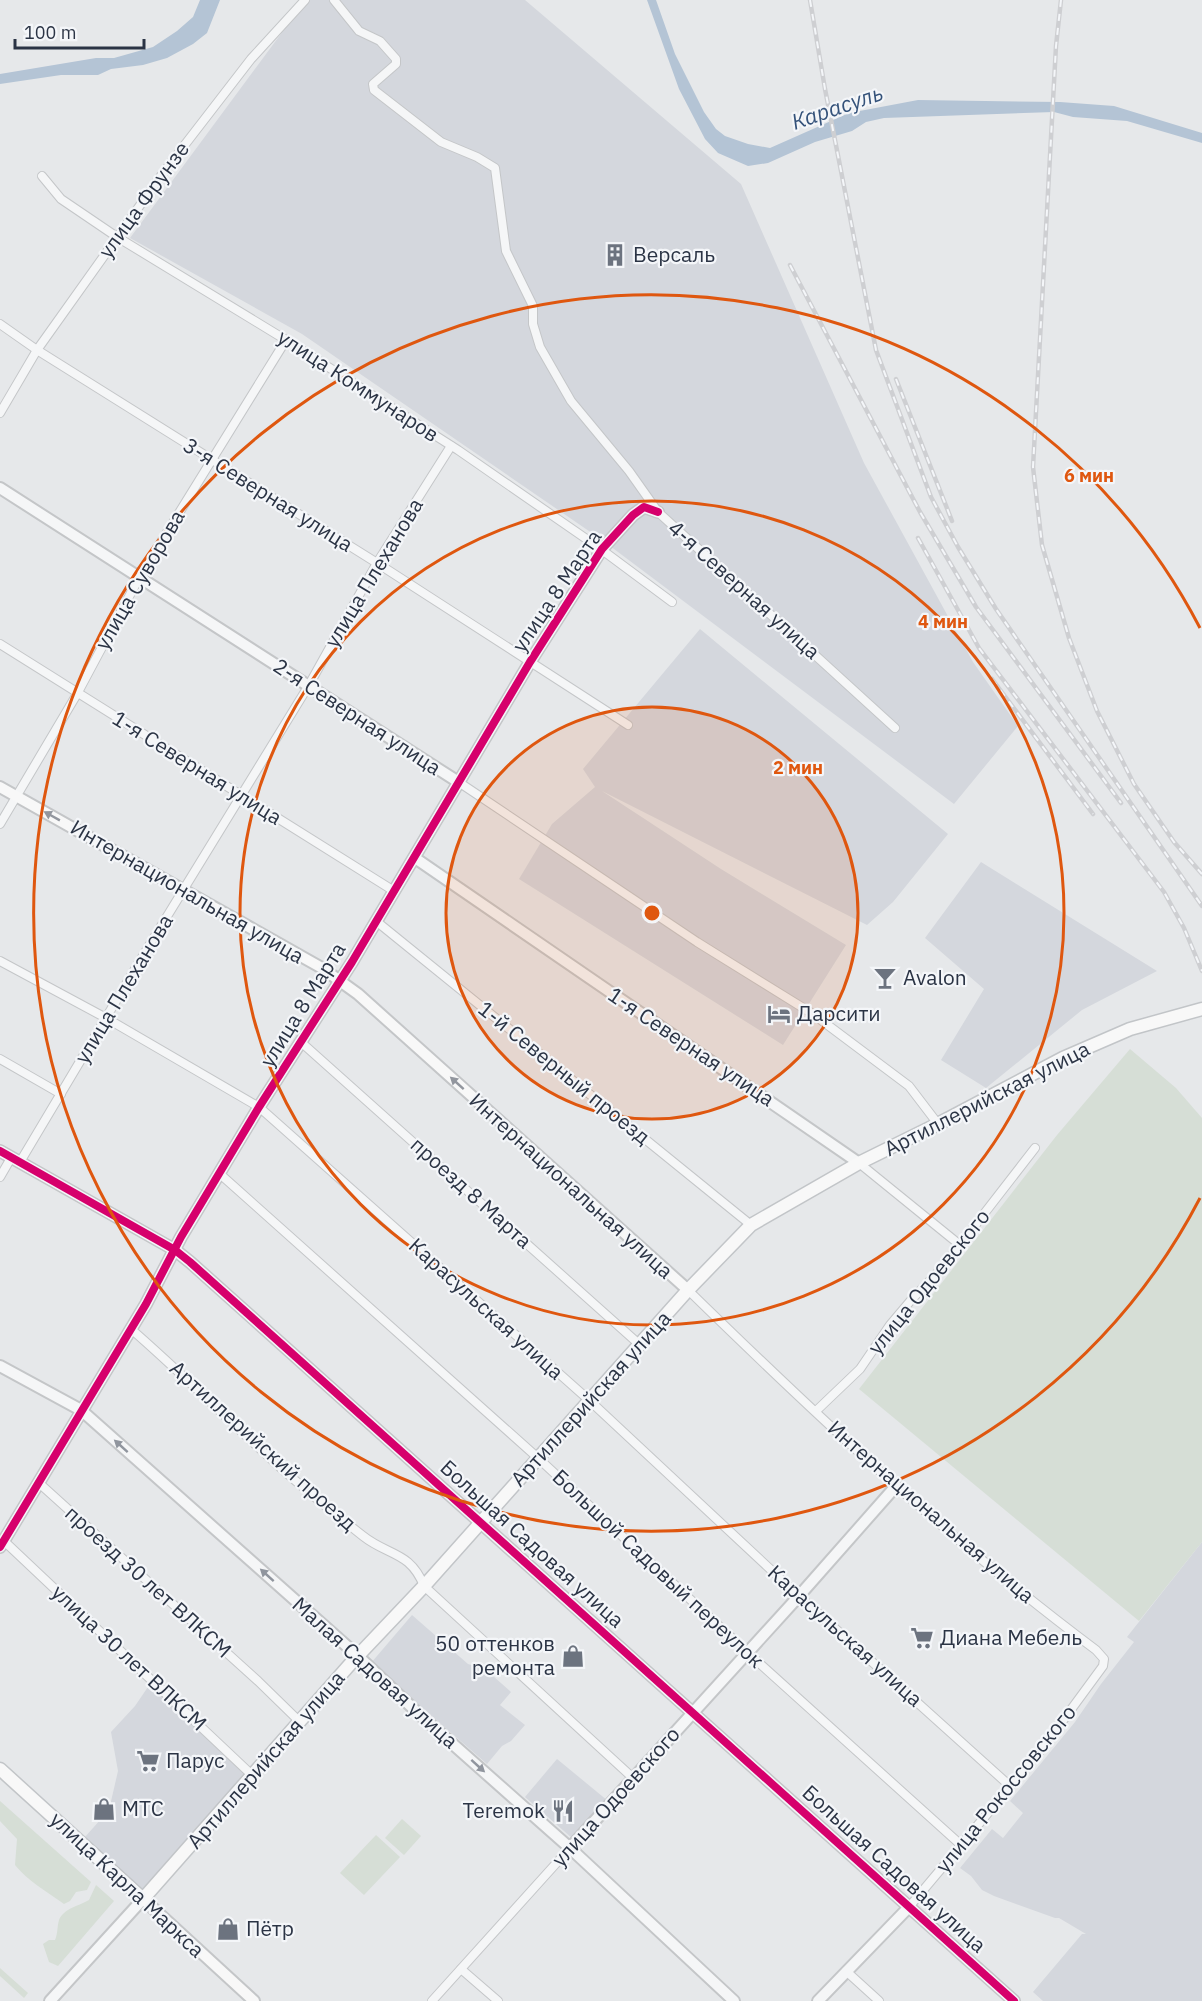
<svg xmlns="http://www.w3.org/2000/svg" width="1202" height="2001" font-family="'IBM Plex Sans',sans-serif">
	<rect width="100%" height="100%" fill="#e6e8ea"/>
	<g fill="#d4d7dd">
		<polygon points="306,0 525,0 741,184 864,463 973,662 1018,726 954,804 602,540 302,334 130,238"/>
		<polygon points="700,629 948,834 893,902 867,925 602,791 721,869 846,945 783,1045 519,879 552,824 595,787 583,769"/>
		<polygon points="981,862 1157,971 1082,1010 986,1088 941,1060 984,989 925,938"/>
		<polygon points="1202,1542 1202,2001 1043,2001 1033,1992 1082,1934 1086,1934 1059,1918 1055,1918 994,1896 982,1890 971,1876 960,1868 992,1829 1003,1838 1023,1813 1010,1801 1075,1722 1101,1684 1134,1642 1127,1637"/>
		<polygon points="412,1615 468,1664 485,1669 511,1692 500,1705 525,1725 511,1741 502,1746 487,1764 371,1663"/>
		<polygon points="150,1684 246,1774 144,1892 85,1837 109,1810 118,1771 111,1732 135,1706"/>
		<polygon points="557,1759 608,1801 572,1838 525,1797"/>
	</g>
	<g fill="#d6ded6">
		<polygon points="1130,1049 1176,1088 1202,1118 1202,1542 1139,1621 859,1389 1057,1135"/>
		<path d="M 0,1801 L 91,1882 L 87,1890 L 76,1892 L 70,1901 L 64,1904 C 47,1892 28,1881 15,1865 L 17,1839 L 0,1821 Z"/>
		<polygon points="402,1819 421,1836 404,1855 385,1838"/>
		<polygon points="376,1835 400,1857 364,1895 340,1873"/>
		<path d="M 96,1885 L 114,1901 L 58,1966 L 49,1962 L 43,1944 L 49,1940 L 55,1940 C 58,1933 57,1927 59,1920 C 64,1908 79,1906 89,1900 Z"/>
		<polygon points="0,1968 28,1993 24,1998 0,1976"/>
	</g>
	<g fill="#b4c4d5">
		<polygon points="200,0 220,0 207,33 193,44 167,58 143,65 111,69 98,75 61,75 0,84 0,74 96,58 114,58 153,47 177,31 193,17"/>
		<polygon points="647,0 656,0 675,54 704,112 716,129 725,136 748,144 770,148 849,113 918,100 1060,102 1114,106 1202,133 1202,143 1127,121 1073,117 1054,112 884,118 866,122 852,131 815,142 768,163 748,166 718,153 705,139 679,89"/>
	</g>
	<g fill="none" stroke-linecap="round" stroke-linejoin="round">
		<g stroke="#c4c6c8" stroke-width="10">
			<g id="minor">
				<polyline points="334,0 359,31 380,41 396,59 396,64 373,84 374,90 441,142 477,157 495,168 506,251 533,306 533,324 540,347 571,401 629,471 658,512 895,728"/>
				<polyline points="42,176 61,199 117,237 286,340 458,450 598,547 672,602"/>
				<polyline points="0,324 37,350 377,563 628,725"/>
				<polyline points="0,413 37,350 163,173 251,59 305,0"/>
				<polyline points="0,644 394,891"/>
				<polyline points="460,783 697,942 813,1014 909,1086 938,1124"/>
				<polyline points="0,824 77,694 140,576 286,340"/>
				<polyline points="376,921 751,1225"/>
				<polyline points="0,961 106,1018 259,1107 590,1401 799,1596 1010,1786"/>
				<polyline points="302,1043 640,1345"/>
				<polyline points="0,1059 61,1094"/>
				<polyline points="20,1162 147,949 309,685 377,563 451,446"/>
				<polyline points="859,1163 960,1245"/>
				<polyline points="220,1174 538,1458 747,1652 961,1845"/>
				<polyline points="0,1177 11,1158"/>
				<path d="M 688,1290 C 818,1417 950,1541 1096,1650 L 1104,1659 L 1103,1666 L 1045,1745 L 909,1907"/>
				<path d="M 131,1329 C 183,1374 231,1423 282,1469 C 308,1492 335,1514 363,1536 C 388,1556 410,1551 424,1586 L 633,1778"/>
				<polyline points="816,1411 860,1369 890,1325 912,1299 942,1268 1035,1148"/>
				<polyline points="39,1483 258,1681 299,1721"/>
				<polyline points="4,1541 253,1776"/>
				<polyline points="461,1969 498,2001"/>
				<polyline points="846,1971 879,2001"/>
				<polyline points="432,2001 570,1848"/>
			</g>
		</g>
		<g stroke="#c4c6c8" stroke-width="14">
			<g id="tertiary">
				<polyline points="0,488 460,783"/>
				<polyline points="415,858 859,1163"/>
				<polyline points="0,1151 175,1250 190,1262 1014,2001"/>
				<polyline points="0,1366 81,1410 358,1656 420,1715 570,1848 734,2001"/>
				<polyline points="0,1547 146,1304 181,1237 259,1107 352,962 530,662 602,549 633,515 644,507 658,512"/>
				<polyline points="570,1848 799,1596 896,1486"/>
				<polyline points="50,2001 143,1899"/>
				<polyline points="818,2001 909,1907"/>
			</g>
		</g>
		<g stroke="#c4c6c8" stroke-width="14">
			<g id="secondary">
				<polyline points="0,787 322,968 358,994 688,1290"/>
				<polyline points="143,1899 254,2001"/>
			</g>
		</g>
		<g stroke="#c2c5c8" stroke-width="15">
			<polyline id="primary" points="0,1769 143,1899 352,1662 425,1585 688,1290 751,1225 859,1163 938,1124 1063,1058 1130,1029 1202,1009"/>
		</g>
		<use href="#minor" stroke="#f5f6f7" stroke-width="8"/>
		<use href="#tertiary" stroke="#f5f6f7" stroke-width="10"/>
		<use href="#secondary" stroke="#f8f8f8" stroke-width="10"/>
		<use href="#primary" stroke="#f8f8f8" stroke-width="12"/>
		<g stroke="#cecfd2" stroke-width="4.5">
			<g id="rail">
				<polyline points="810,0 825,89 876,350 931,497 958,547 996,609 1202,906"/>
				<polyline points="1061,0 1056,46 1033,467 1042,545 1069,638 1097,711 1134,784 1174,842 1202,874"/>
				<polyline points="790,265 920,512 976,607 1121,803"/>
				<polyline points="896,379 952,521"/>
				<polyline points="918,538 979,648 1164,892 1184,928 1202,971"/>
				<polyline points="992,679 1093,814"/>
			</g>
		</g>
		<use href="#rail" stroke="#f4f6f9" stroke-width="2" stroke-dasharray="7" stroke-linecap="butt"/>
		<g stroke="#f4f6f9" stroke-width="11">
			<g id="cycleway">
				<polyline points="0,1151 175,1250 190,1262 1014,2001"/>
				<polyline points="0,1547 146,1304 181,1237 259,1107 352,962 530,662 602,549 633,515 644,507 658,512"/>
			</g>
		</g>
		<use href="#cycleway" stroke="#d6006c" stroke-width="8"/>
	</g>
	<defs><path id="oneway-solid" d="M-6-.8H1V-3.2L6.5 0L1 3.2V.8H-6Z" transform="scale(1.5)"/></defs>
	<g fill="#92969e">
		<use href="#oneway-solid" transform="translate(52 816) rotate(-151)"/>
		<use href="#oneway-solid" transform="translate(457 1083) rotate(-138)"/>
	</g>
	<g fill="#90959e">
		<use href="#oneway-solid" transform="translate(121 1446) rotate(-138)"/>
		<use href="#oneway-solid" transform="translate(267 1575) rotate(-138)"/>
		<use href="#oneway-solid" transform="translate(478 1766) rotate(42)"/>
	</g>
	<circle cx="652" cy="913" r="206" fill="#df570f" fill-opacity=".12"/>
	<g fill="none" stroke="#df570f" stroke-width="3">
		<circle cx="652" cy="913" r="206"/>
		<circle cx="652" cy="913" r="412"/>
		<path d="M1200 1198A618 618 0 1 1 1200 628"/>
	</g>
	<defs>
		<g id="building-bare" transform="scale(1.8)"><path d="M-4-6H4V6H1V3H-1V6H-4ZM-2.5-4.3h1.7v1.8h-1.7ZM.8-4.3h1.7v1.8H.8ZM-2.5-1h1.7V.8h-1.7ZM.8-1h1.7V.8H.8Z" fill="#6c737f" stroke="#f4f6f9" stroke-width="2.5" paint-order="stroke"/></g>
		<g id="bar-bare" transform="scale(1.8)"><path d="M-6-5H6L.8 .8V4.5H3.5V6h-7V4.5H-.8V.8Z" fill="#6c737f" stroke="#f4f6f9" stroke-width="2.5" paint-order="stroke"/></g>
		<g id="hotel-bare" transform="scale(1.8)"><path d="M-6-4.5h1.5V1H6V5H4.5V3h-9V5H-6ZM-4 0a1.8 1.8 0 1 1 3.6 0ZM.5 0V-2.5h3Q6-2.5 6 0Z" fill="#6c737f" stroke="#f4f6f9" stroke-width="2.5" paint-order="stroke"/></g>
		<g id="supermarket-bare" transform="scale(1.8)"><path d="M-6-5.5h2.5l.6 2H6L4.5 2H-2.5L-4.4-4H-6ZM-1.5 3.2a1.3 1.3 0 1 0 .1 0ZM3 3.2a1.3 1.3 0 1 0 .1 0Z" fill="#6c737f" stroke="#f4f6f9" stroke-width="2.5" paint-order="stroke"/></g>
		<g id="shop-bare" transform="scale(1.8)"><path d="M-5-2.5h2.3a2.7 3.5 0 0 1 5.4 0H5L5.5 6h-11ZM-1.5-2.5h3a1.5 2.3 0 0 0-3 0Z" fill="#6c737f" stroke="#f4f6f9" stroke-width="2.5" paint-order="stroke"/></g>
		<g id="restaurant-bare" transform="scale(1.8)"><path d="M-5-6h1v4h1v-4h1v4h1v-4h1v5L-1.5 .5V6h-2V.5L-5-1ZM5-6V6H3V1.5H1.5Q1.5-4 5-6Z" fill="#6c737f" stroke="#f4f6f9" stroke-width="2.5" paint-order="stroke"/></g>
	</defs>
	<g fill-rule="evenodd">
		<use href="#building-bare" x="615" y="255"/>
		<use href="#bar-bare" x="885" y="978"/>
		<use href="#hotel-bare" x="779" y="1014"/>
		<use href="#supermarket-bare" x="922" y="1638"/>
		<use href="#shop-bare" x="573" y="1656"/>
		<use href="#supermarket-bare" x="148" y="1761"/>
		<use href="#shop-bare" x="104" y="1809"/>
		<use href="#restaurant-bare" x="563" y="1811"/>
		<use href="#shop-bare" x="228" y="1929"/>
	</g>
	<g text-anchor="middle" stroke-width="4.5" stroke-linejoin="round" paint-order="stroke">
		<g font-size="21" fill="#2b3445" stroke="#f4f6f9">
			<text transform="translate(144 200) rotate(-54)" y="7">улица Фрунзе</text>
			<text transform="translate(358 386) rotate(33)" y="7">улица Коммунаров</text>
			<text transform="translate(268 495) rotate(32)" y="7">3-я Северная улица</text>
			<text transform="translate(374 573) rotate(-59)" y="7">улица Плеханова</text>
			<text transform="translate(140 580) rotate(-60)" y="7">улица Суворова</text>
			<text transform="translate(744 590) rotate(42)" y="7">4-я Северная улица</text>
			<text transform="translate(557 591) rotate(-56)" y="7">улица 8 Марта</text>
			<text transform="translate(357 717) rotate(33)" y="7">2-я Северная улица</text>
			<text transform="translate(197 768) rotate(32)" y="7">1-я Северная улица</text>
			<text transform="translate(187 892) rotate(30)" y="7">Интернациональная улица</text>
			<text transform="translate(124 989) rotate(-59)" y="7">улица Плеханова</text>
			<text transform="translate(303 1005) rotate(-58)" y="7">улица 8 Марта</text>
			<text transform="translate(691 1047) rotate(34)" y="7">1-я Северная улица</text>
			<text transform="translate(564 1073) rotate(39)" y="7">1-й Северный проезд</text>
			<text transform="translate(987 1099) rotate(-27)" y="7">Артиллерийская улица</text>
			<text transform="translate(571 1186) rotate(42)" y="7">Интернациональная улица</text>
			<text transform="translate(471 1193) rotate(42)" y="7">проезд 8 Марта</text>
			<text transform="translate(929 1282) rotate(-51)" y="7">улица Одоевского</text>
			<text transform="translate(486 1309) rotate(42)" y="7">Карасульская улица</text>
			<text transform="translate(591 1399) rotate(-48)" y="7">Артиллерийская улица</text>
			<text transform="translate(263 1446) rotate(42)" y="7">Артиллерийский проезд</text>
			<text transform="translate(931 1512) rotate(41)" y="7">Интернациональная улица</text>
			<text transform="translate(532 1544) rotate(42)" y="7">Большая Садовая улица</text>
			<text transform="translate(658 1569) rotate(43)" y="7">Большой Садовый переулок</text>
			<text transform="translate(148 1582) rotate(42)" y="7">проезд 30 лет ВЛКСМ</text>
			<text transform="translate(845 1636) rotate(42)" y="7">Карасульская улица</text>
			<text transform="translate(129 1658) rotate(43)" y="7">улица 30 лет ВЛКСМ</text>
			<text transform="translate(375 1673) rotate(42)" y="7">Малая Садовая улица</text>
			<text transform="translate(266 1760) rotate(-49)" y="7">Артиллерийская улица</text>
			<text transform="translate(1006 1789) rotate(-51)" y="7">улица Рокоссовского</text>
			<text transform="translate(616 1797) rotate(-48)" y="7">улица Одоевского</text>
			<text transform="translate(894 1869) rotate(42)" y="7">Большая Садовая улица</text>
			<text transform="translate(127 1885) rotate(43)" y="7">улица Карла Маркса</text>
		</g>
		<g font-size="21" fill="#2b3445" stroke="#f4f6f9" text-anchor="start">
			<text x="633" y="262">Версаль</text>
			<text x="903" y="985">Avalon</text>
			<text x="797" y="1021">Дарсити</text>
			<text x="940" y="1645">Диана Мебель</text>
			<text x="555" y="1651" text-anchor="end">50 оттенков<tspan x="555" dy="24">ремонта</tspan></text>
			<text x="166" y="1768">Парус</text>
			<text x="122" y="1816">МТС</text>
			<text x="545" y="1818" text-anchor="end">Teremok</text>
			<text x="246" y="1936">Пётр</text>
		</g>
		<g font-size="22" font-style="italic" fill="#34527a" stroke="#f4f6f9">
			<text transform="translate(837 107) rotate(-19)" y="8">Карасуль</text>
		</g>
	</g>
	<circle cx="652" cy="913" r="9" fill="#df570f" stroke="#f4f6f9" stroke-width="3"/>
	<g font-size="18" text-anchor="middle" font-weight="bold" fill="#df570f" stroke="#f4f6f9" stroke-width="4.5" stroke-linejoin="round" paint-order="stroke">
		<text x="1089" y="482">6 мин</text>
		<text x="943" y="628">4 мин</text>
		<text x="798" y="774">2 мин</text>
	</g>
	<path d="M15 39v9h129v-9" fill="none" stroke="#2b3445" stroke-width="3"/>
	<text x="24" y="39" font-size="18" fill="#2b3445" stroke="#f4f6f9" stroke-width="4.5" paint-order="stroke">100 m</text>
</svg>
